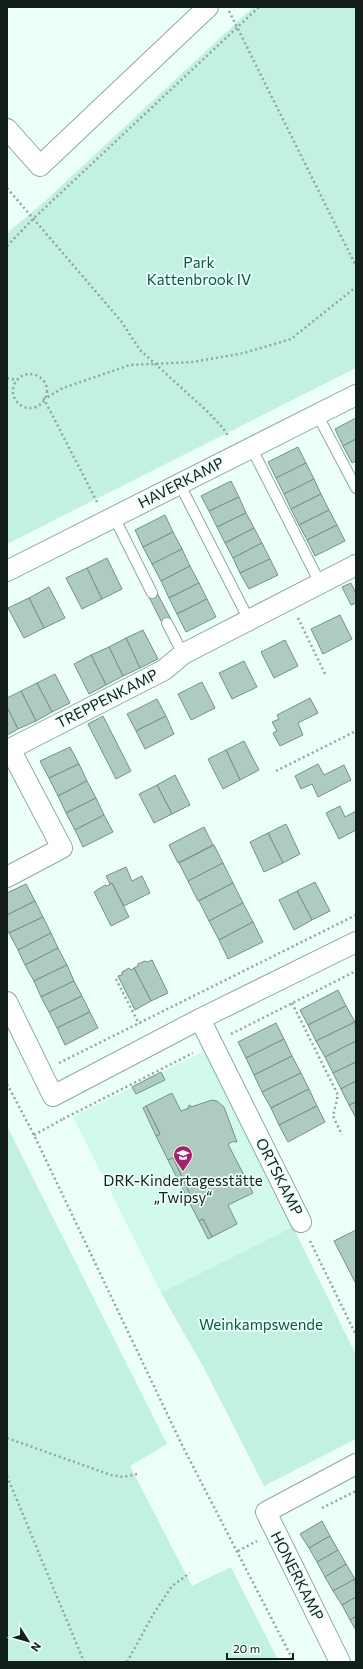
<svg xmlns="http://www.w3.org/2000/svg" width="363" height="1669" font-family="Commissioner,sans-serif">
	<rect width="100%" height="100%" fill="#ecfff9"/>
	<polygon fill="#d1faed" points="204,1051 293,1227 161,1293 73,1117"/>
	<g fill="#c2f1e2">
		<polygon points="253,7 356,7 356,368 7,544 7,233 45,201"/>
		<polygon points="7,1126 167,1444 130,1466 192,1586 231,1567 279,1662 7,1662"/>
		<polygon points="293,1227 356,1355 356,1439 264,1486 204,1368 161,1293"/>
	</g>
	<g fill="#adcbc1" stroke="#759288">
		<polygon points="356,418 356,439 343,446 335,429"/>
		<polygon points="356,439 356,461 352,463 343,446"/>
		<polygon points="298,447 306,463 276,478 268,462"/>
		<polygon points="306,463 314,479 284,494 276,478"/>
		<polygon points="314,479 321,494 291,509 284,494"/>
		<polygon points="231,481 239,497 209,511 201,496"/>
		<polygon points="321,494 329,510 299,525 291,509"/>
		<polygon points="239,497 246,513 217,527 209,511"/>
		<polygon points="329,510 337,525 307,540 299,525"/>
		<polygon points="246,513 254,528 225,543 217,527"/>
		<polygon points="165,515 173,532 143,547 135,530"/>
		<polygon points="337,525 345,541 315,556 307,540"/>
		<polygon points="254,528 262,543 233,558 225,543"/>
		<polygon points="173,532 182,549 152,564 143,547"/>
		<polygon points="262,543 270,559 240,573 233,558"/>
		<polygon points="182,549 190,566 161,581 152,564"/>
		<polygon points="107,558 122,589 102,599 87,568"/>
		<polygon points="270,559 278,575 249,589 240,573"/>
		<polygon points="190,566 199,583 169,598 161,581"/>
		<polygon points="87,568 102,599 82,609 66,578"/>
		<polygon points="199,583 207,599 177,614 169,598"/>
		<polygon points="351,583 356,594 356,603 351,605 342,587"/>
		<polygon points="49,587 65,618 44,628 29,598"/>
		<polygon points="157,593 171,619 162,623 149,597"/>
		<polygon points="29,598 44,628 24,638 8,608"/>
		<polygon points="207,599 216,617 186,632 177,614"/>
		<polygon points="340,615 352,639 323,654 311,629"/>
		<polygon points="143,630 158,659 140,668 126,638"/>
		<polygon points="126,638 140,668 123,676 109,647"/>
		<polygon points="285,640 298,666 274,678 261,652"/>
		<polygon points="109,647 123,676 106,685 91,655"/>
		<polygon points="91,655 106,685 89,694 74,664"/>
		<polygon points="244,661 257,687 232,699 219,673"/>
		<polygon points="55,674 70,703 52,712 37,683"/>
		<polygon points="202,682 215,708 191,720 178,694"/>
		<polygon points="37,683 52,712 36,721 21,691"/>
		<polygon points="21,691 36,721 18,729 7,707 7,698"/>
		<polygon points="310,698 318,713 298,723 303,735 280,746 273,733 277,731 272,722 279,719 277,715"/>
		<polygon points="157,699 166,716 136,731 127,714"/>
		<polygon points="7,707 18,729 7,735"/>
		<polygon points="103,716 131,771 116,779 88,724"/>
		<polygon points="166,716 174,734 145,749 136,731"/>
		<polygon points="244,741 259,770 240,780 226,750"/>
		<polygon points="70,747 79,764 49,778 40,761"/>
		<polygon points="226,750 240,780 223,789 208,759"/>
		<polygon points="79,764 87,781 58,796 49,778"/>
		<polygon points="318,764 324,775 344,765 351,780 318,797 312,784 301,789 295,776"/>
		<polygon points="175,775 190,805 172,814 157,785"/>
		<polygon points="87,781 96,798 66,813 58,796"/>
		<polygon points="157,785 172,814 154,823 139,794"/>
		<polygon points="96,798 104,815 75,830 66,813"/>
		<polygon points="340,806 345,817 356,811 356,830 339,839 326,813"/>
		<polygon points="104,815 113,832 83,847 75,830"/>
		<polygon points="286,824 300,854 283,863 268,833"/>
		<polygon points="204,827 213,845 178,863 169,845"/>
		<polygon points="268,833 283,863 264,872 250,842"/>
		<polygon points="214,845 223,863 188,881 179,863"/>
		<polygon points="223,863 233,883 198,901 188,881"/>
		<polygon points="126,867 132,881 142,876 150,893 124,906 112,883 110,884 106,876"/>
		<polygon points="315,882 330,911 312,920 297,891"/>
		<polygon points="112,883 129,917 111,926 94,892 105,885 107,886"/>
		<polygon points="233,883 243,903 209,921 199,901"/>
		<polygon points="26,884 35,901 7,915 7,893"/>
		<polygon points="297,891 312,920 294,930 279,900"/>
		<polygon points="35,901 43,917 9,933 7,929 7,915"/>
		<polygon points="243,903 253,922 219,940 209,921"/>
		<polygon points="43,917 51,933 18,950 9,933"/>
		<polygon points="253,922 263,942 228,959 219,940"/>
		<polygon points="51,933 58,948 25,965 18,950"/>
		<polygon points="58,948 67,965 34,981 25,965"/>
		<polygon points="152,960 168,993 151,1001 134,968 138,966 138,964 145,961 147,962"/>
		<polygon points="67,965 74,981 41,997 34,981"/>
		<polygon points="129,968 131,970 134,968 151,1001 135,1010 118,976 122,975 122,972"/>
		<polygon points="74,981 82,996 49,1012 41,997"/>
		<polygon points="338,990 346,1006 308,1025 300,1010"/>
		<polygon points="82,996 90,1012 57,1028 49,1012"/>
		<polygon points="346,1006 355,1022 316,1041 308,1025"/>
		<polygon points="90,1012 98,1028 65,1045 57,1028"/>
		<polygon points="355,1022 356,1041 325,1057 316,1041"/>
		<polygon points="276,1023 284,1039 246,1058 238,1042"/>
		<polygon points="284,1039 292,1056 254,1075 246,1058"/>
		<polygon points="356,1041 356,1062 333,1073 325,1057"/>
		<polygon points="292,1056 301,1073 262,1092 254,1075"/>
		<polygon points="356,1062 356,1081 341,1089 333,1073"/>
		<polygon points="161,1072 165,1080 136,1094 132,1087"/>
		<polygon points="301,1073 309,1089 271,1108 262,1092"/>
		<polygon points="356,1081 356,1102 349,1105 341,1089"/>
		<polygon points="309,1089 317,1106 279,1125 271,1108"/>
		<polygon points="172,1093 181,1111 189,1108 188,1106 190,1105 191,1107 212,1100 217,1101 224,1107 237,1142 235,1142 234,1141 228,1144 253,1193 228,1205 237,1224 212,1237 203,1219 199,1221 186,1196 190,1194 173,1158 168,1160 156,1136 160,1134 146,1106"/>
		<polygon points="356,1102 356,1118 349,1105"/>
		<polygon points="146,1106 160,1134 156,1136 143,1108"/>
		<polygon points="317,1106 325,1122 288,1142 279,1125"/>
		<polygon points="173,1158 190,1194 186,1196 168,1160"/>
		<polygon points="203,1219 212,1237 208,1239 199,1221"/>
		<polygon points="356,1230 356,1284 334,1241"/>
		<polygon points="322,1521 330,1536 309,1548 300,1534"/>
		<polygon points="330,1536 338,1550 317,1562 309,1548"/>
		<polygon points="338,1550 346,1564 325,1577 317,1562"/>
		<polygon points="346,1564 355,1579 333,1591 325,1577"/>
		<polygon points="355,1579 356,1597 342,1605 333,1591"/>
		<polygon points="356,1597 356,1616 350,1620 342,1605"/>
		<polygon points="356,1616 356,1630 350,1620"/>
	</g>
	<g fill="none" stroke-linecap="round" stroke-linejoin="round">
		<g stroke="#8daaa1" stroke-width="12">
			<g id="lane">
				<polyline points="317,414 356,488"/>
				<polyline points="251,447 320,583"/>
				<polyline points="179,483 249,620"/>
				<polyline points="114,517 152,593"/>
				<polyline points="167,623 183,654"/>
			</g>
		</g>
		<g stroke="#8daaa1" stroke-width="22">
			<g id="street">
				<polyline points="7,129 40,166 208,7"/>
				<polyline points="7,571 356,395"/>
				<polyline points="7,877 62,848 10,749 164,670 183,654 356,565"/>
				<polyline points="7,1002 53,1096 200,1019 356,942"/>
				<polyline points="200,1019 301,1222"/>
				<polyline points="340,1662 266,1512 356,1464"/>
			</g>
		</g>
		<g stroke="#94a49f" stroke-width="2.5" stroke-dasharray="2 3" stroke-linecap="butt">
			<polyline points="229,11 356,266"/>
			<polyline points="7,188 121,321 140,350 208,412 223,428 228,436"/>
			<polyline points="7,246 34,218 259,7"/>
			<circle cx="30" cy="391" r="17"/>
			<polyline points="7,378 16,380"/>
			<polyline points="97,502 44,399 63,388 130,365 193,362 244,353 291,339 356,287"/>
			<polyline points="298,618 326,676"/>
			<polyline points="276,771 356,731"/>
			<polyline points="116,979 139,1024"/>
			<polyline points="292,1003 338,1095 333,1116 342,1135"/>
			<polyline points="231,1034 356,971"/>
			<polyline points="59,1063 356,915"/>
			<polyline points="7,1084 34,1135 182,1445 294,1662"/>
			<polyline points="63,1119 193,1053"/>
			<polyline points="34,1135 63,1119"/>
			<polyline points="310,1241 356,1335"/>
			<polyline points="7,1438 111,1475 123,1477 137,1474"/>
			<polyline points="7,1476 84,1662"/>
			<polyline points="322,1508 356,1491"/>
			<polyline points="238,1551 257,1541"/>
			<polyline points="127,1662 154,1613 172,1586 190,1573"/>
		</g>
		<use href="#lane" stroke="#fff" stroke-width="10"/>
		<use href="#street" stroke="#fff" stroke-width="20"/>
	</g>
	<defs>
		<g id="school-pin" transform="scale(1)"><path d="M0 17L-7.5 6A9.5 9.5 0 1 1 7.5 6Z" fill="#a61f68" stroke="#ecfff9"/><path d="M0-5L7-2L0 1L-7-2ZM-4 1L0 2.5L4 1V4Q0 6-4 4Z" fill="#fff"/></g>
	</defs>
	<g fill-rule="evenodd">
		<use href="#school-pin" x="183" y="1155"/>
	</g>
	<g text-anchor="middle" stroke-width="3.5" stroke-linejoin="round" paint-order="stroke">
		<g font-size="15" fill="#015948" stroke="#ecfff9">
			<text x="199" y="268">Park<tspan x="199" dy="17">Kattenbrook IV</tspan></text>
			<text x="261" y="1330">Weinkampswende</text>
		</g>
		<g font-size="15" fill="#131f1b" stroke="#ecfff9">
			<text transform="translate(181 483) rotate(-27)" y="5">HAVERKAMP</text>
			<text transform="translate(107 699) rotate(-27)" y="5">TREPPENKAMP</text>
			<text transform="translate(279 1177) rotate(63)" y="5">ORTSKAMP</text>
			<text transform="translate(297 1576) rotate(63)" y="5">HONERKAMP</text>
		</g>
		<g font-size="15" fill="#131f1b" stroke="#ecfff9">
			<text x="183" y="1186">DRK-Kindertagesstätte<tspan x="183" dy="17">„Twipsy“</tspan></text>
		</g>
	</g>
	<rect width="363" height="1669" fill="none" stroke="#131f1b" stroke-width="16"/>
	<g transform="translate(28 1641) rotate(127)" stroke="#ecfff9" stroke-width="3" paint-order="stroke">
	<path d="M0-3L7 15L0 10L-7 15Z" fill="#131f1b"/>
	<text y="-6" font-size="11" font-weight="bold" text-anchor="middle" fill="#131f1b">N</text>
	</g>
	<path d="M227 1653v6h66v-6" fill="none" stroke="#131f1b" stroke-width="2"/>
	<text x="233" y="1653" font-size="12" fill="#131f1b" stroke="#ecfff9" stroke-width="3" paint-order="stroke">20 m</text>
</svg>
